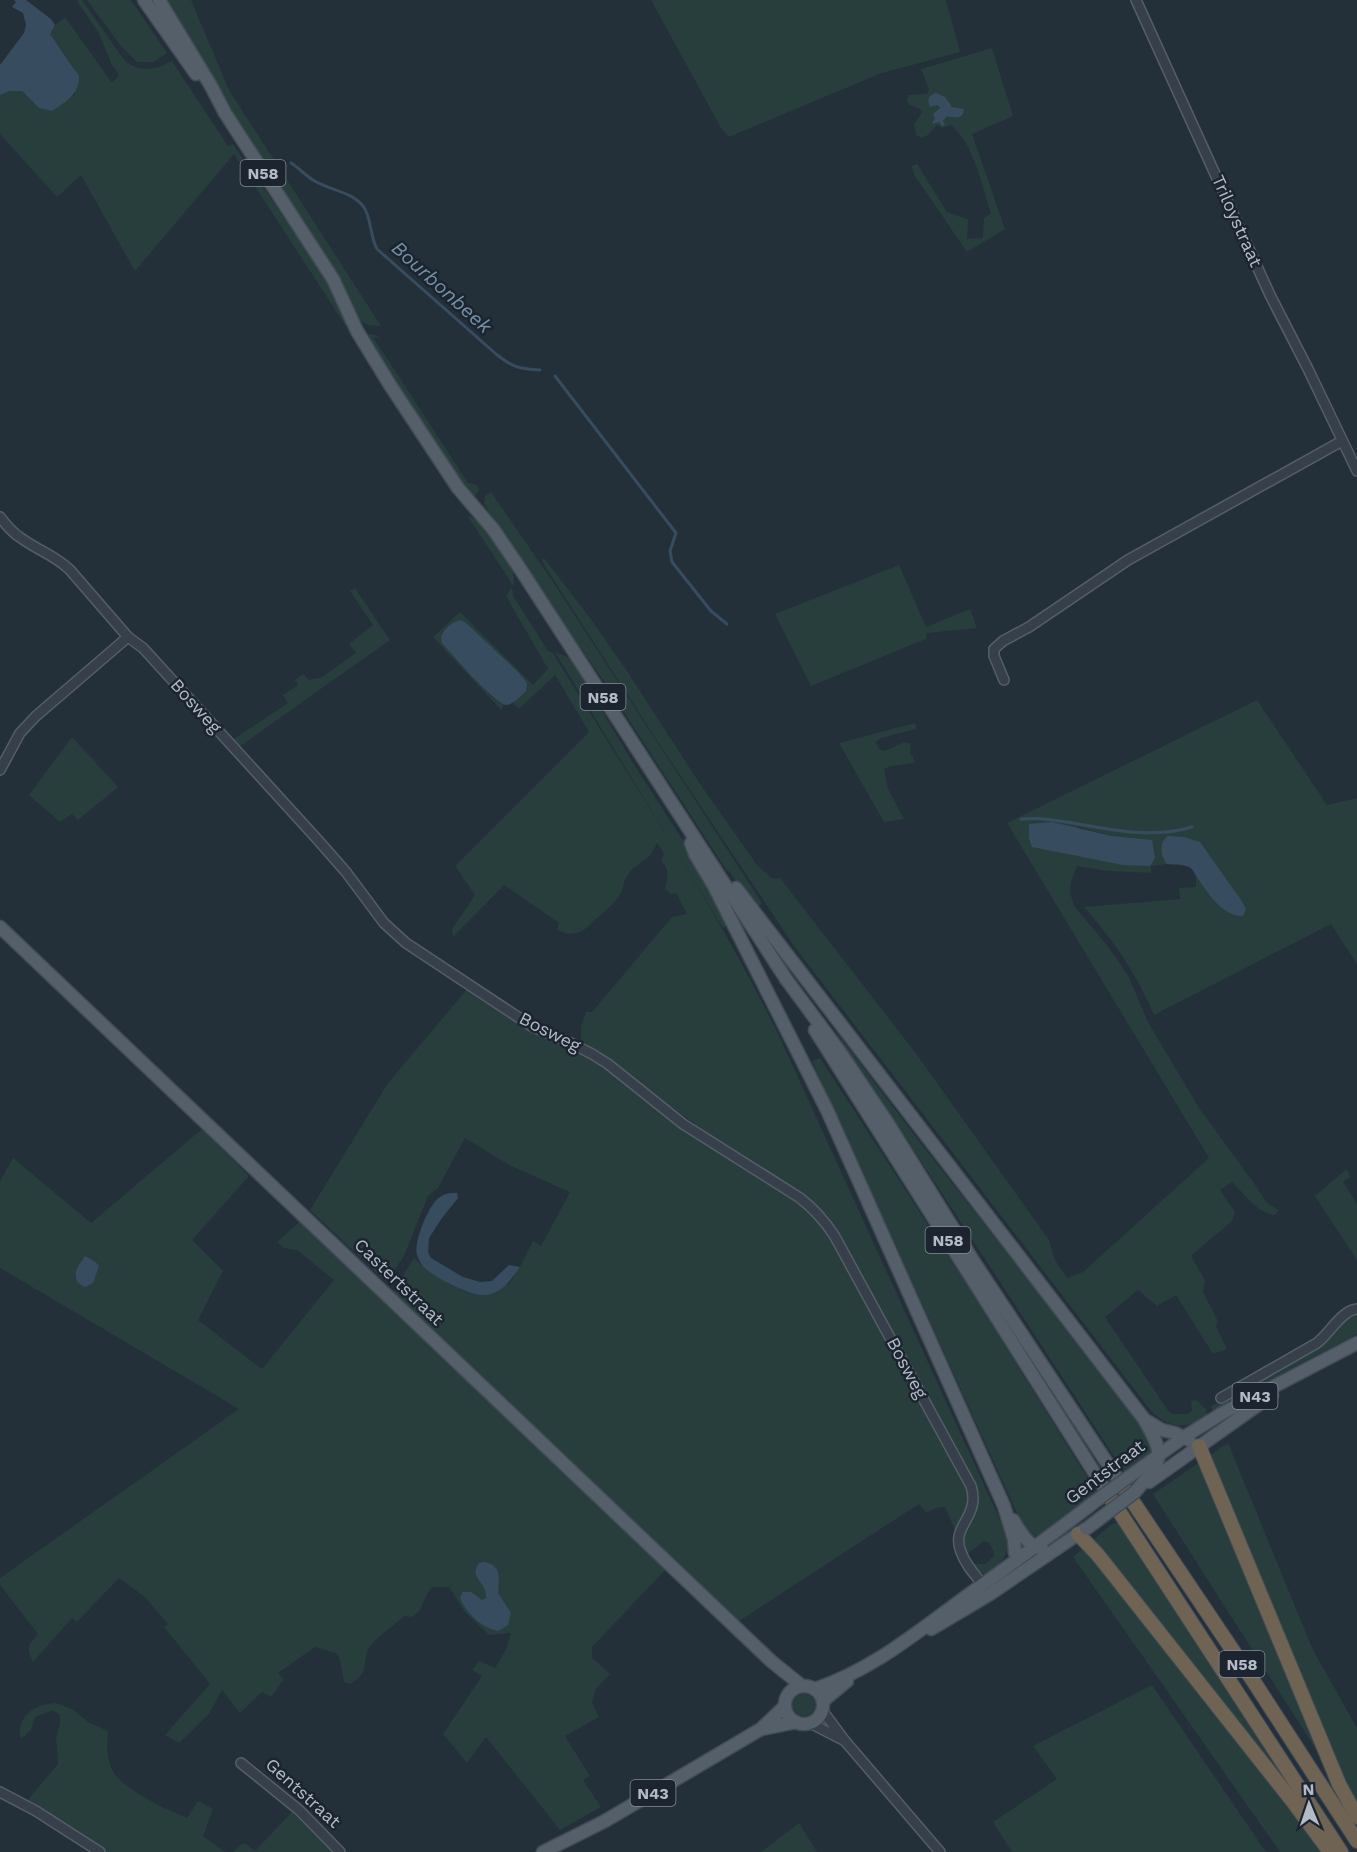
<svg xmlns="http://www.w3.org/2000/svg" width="1357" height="1852" font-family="'Work Sans',sans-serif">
	<rect width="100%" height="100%" fill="#232f39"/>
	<g fill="#283e3d" fill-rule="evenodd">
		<path d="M 78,0 L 82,0 L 125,61 C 141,73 156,70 172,61 L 228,146 L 233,144 L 310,255 L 330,287 L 347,325 L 345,325 L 234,154 L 135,271 L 81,175 L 57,197 L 0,134 L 0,95 L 10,91 L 22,91 L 39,108 L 52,111 L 75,95 L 75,69 L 49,33 L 55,25 L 65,17 L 112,83 L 119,75 L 112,65 L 98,32 L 77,1 Z"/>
		<polygon points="87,0 131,0 167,53 154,62 137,62 120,45"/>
		<polygon points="165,0 191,0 229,90 381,326 367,325 358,319 341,283 208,76"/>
		<polygon points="651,0 946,0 960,52 879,74 729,137 721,128"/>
		<path d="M 992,48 L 1013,116 L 972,134 L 1005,229 L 967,252 L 915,176 L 911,166 L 917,164 L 947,212 L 968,219 L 967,239 L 983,238 L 984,218 L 991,213 C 981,184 975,146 951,125 L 942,128 L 937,125 L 928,135 L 921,138 L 916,135 L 914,125 L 922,112 L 920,109 L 908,104 L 907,99 L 909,95 L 927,94 L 929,89 L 921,69 Z"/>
		<polygon points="365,334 376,335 382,338 373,337 468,483 477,485 479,490 474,498 446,459"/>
		<polygon points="491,492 551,579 762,903 755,908 729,871 727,871 599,674 541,592 484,504 485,496"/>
		<path d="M 467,515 C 481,520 506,553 512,567 C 514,574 514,580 514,587 Z"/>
		<path d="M 544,558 L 590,618 L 627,671 L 698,781 L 757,865 L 773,879 L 780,878 L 915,1052 L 1049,1240 L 1055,1260 L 1067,1278 L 1083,1272 L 1209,1158 L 1007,823 L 1257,700 L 1327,805 L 1357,798 L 1357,964 L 1331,924 L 1154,1015 C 1136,973 1114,941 1084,907 L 1180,899 L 1179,888 L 1196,887 L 1196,876 L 1226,911 L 1200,842 L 1162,858 L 1167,864 L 1151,866 L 1151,873 L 1108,871 L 1077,866 L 1071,882 L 1070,892 L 1074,906 L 1106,944 L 1128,975 L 1148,1022 L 1199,1108 L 1251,1179 L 1268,1204 L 1279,1210 L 1275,1215 C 1255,1212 1245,1194 1232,1182 L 1220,1190 L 1235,1212 L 1232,1221 L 1191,1256 L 1205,1280 L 1203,1292 L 1218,1321 L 1216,1327 L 1227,1349 L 1213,1354 L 1176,1295 L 1157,1306 L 1138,1290 L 1105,1317 L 1167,1409 L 1172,1414 L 1188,1414 L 1192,1410 L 1191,1401 L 1196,1400 L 1206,1409 L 1207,1415 C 1186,1431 1169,1428 1151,1411 L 794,946 L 658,742 L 546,568 L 542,560 ZM 1078,827 L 1112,836 L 1078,857 L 1072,854 Z"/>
		<polygon points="899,565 926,627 970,609 977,628 927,633 926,639 811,686 775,614"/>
		<path d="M 512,587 L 513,596 L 548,651 L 553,653 C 630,780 716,905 780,1038 L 1006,1533 C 1010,1557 1004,1562 984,1574 L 977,1570 L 974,1564 L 985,1564 L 994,1556 L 994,1552 L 989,1543 L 984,1541 L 966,1555 L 962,1539 C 970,1521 982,1506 974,1486 L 836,1228 L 827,1215 L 746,1161 L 581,1041 L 581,1027 L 586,1012 L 592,1012 L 672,917 L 687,914 L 676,893 L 671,894 L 665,889 C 668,877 670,870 661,861 L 664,854 L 657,843 L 650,856 L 631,870 L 625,880 L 621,893 L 613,904 L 585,929 L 578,933 L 568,934 L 557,930 L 559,923 L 504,885 L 453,937 L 452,929 L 475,895 L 455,866 L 589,732 L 555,675 L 519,709 L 512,702 L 526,691 L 445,630 L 441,635 L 443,643 L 492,697 L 504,705 L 501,710 L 433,637 L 460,612 L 533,685 L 548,669 L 506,596 Z"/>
		<polygon points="355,588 390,640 239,747 232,740 288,703 283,695 298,685 295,680 303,674 309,680 322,677 356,653 349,644 373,625 350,591"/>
		<polygon points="555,652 570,658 579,672 633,763 702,870 730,924 723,928"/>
		<polygon points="915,723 916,729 881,738 876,742 879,749 885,751 905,742 911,744 910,754 913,757 915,763 890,766 884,769 888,789 904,819 884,822 839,743"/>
		<polygon points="72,737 118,787 78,820 72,814 60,822 29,795"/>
		<path d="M 468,988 L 532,1030 L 587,1054 L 607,1068 L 669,1120 L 786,1194 L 819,1221 L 831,1239 L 880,1328 L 968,1490 L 967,1509 L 955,1530 L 945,1507 L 936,1508 L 926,1513 L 919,1504 L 739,1621 L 393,1292 L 414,1258 C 426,1269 455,1290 471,1292 C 480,1293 499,1286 509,1284 L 520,1267 L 533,1241 L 541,1246 L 570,1192 L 511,1166 L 465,1138 L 438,1188 L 428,1196 L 404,1256 L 386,1282 L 310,1210 L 388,1083 Z"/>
		<polygon points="833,1027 909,1128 1142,1425 1153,1446 1150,1455 1125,1473 856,1062 853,1060"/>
		<polygon points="820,1058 971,1291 1097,1493 1040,1535 1032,1537 1020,1520 812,1061"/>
		<path d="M 202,1129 L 249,1176 L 192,1240 L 223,1271 L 198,1320 L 262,1369 L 334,1280 L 297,1250 L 284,1248 L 277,1242 L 300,1221 L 665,1570 L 592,1647 L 592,1658 L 610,1674 L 596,1689 L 592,1703 L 599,1717 L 565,1736 L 590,1776 L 583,1780 L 601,1807 L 560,1830 L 486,1737 L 467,1763 L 443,1734 L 482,1676 L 472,1670 L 479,1661 L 495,1668 L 506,1649 L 511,1633 L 489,1635 L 465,1612 L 449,1587 L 432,1587 L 426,1596 L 420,1610 L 412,1617 L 405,1616 C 394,1625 381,1634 372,1644 C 359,1660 373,1671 350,1684 L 344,1682 L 340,1660 L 336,1653 L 315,1647 L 278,1673 L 284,1679 L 271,1697 L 262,1692 L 240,1713 L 222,1690 L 209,1714 L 179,1743 L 165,1735 L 210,1684 L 164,1627 L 168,1624 L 145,1597 L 119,1578 L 77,1622 L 72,1618 L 33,1662 L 29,1653 L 29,1645 L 38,1634 L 0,1585 L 0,1578 L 239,1409 L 0,1268 L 0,1181 L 13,1158 L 91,1223 Z"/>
		<polygon points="1347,1169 1350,1177 1343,1182 1357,1204 1357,1260 1315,1196"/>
		<polygon points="1357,1311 1357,1334 1284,1372 1214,1412 1210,1407 1302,1355 1347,1316"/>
		<polygon points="1228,1443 1313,1650 1357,1728 1357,1814 1153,1494"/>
		<polygon points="1124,1519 1332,1852 1280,1852 1073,1557 1111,1525"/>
		<polygon points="1152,1685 1266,1852 1012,1852 993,1822 1057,1779 1033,1746"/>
		<circle cx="804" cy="1705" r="11"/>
		<path d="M 56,1703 L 72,1709 L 88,1722 L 108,1731 C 107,1746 106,1765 117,1777 C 134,1795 165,1808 187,1818 L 198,1801 L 213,1809 L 203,1836 L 225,1852 L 107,1852 L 27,1801 L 58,1764 L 56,1737 L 60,1724 L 60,1715 L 53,1710 L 35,1717 L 31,1730 L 21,1739 C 15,1716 36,1704 56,1703 Z"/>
		<polygon points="292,1812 331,1852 233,1852 241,1844 246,1844 255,1851"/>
		<polygon points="799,1823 817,1852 761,1852"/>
	</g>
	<g fill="#384c60">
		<path d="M 14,0 L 26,0 L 51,19 L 55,25 L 50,34 L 79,76 C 79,95 67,101 52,111 L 39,108 L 22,91 L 10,91 L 0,95 L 0,65 L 24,33 L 26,25 L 23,13 L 12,7 L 16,2 Z"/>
		<path d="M 936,93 L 945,97 L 952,107 L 963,109 L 964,110 C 962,121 954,116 946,117 L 943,121 L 945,125 L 942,126 L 939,122 L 932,124 L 935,118 L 933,114 L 940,108 L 938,105 L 930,107 L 928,101 L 930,96 Z"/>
		<path d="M 461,620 L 466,623 L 518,672 L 527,683 L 526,691 C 521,696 513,704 507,705 C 495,705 452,654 442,643 L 441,636 C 446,627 452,622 461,620 Z"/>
		<polygon points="1052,822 1112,836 1152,840 1155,858 1150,866 1123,865 1032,847 1029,838 1029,824"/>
		<path d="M 1168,836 L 1184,837 L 1200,842 L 1241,900 L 1246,909 L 1243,916 C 1222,917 1207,891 1196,876 C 1194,872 1192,867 1186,866 C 1181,864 1173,865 1167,864 C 1160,856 1159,842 1168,836 Z"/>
		<path d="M 457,1193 L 458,1198 L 442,1218 L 429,1238 L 428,1252 L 431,1258 L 463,1277 L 480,1282 L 492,1281 L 509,1265 L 520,1267 C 511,1280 502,1293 486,1295 C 472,1297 433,1277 424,1267 C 421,1264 418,1258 417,1255 C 413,1243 429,1203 440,1197 C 445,1193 451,1193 457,1193 Z"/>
		<path d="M 85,1256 C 88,1258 97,1262 99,1266 L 93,1283 L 85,1287 L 78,1283 C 72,1271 79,1266 85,1256 Z"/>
		<path d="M 484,1562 C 502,1565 499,1578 498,1593 L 511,1613 L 508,1625 L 498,1631 C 482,1628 466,1613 460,1598 L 463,1592 L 471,1592 L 482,1600 L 486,1598 C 487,1580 468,1579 479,1563 Z"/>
	</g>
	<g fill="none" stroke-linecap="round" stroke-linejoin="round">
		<g stroke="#384c60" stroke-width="3">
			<path d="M 291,163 C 299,168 305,175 313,180 C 328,190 351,191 363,206 C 371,215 370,237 377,249 L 496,354 C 512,367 519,369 540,370"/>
			<polyline points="555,376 676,533 670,551 672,562 711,611 727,624"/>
			<path d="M 1021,819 C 1028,819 1036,818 1044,819 C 1093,824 1142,842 1192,827"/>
		</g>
		<g stroke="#555e68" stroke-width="12">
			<g id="minor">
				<polyline points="1136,0 1270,295 1308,369 1357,471"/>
				<path d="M 0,517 C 6,525 13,533 21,538 C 37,550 55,555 70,570 L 128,637 L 143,648 L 317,839 L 346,872 L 384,923 L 406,943 L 533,1027 L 569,1042 L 592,1054 L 608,1064 L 683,1124 L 800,1198 C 814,1209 824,1220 834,1235 L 971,1486 C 981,1518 950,1525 961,1552 C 966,1566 976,1576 985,1587"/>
				<polyline points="1004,680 994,656 994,649 1003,641 1029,627 1128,560 1342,441"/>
				<polyline points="0,770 20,733 36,716 128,637"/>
				<path d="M 1221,1398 L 1317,1343 C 1329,1334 1342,1310 1357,1309"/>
				<polyline points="822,1710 845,1741 940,1852"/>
				<polyline points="810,1723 845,1741"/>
				<polyline points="241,1763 299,1810 340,1852"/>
				<polyline points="0,1792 36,1811 100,1852"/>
			</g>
		</g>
		<g stroke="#434c56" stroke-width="15">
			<g id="major">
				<polyline points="144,0 196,74"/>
				<polyline points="159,0 211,86 225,113 333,279 357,331 390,385 458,488 493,529 519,567 786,979 840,1052 887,1122 974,1262 1125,1490"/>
				<polyline points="691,843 695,854 714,886 827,1110 1004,1506 1014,1539 1015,1553 1018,1558"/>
				<path d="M 736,888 L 1144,1419 C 1166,1458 1163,1459 1135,1492"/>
				<polyline points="0,927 771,1661 802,1686"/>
				<polyline points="815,1030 1111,1499"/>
				<polyline points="1145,1420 1162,1430 1175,1433 1189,1440"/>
				<polyline points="1130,1476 1184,1437 1221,1414 1357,1343"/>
				<polyline points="1149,1482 1272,1395"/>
				<path d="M 1013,1520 C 1021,1533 1027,1545 1042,1549"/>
				<polyline points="931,1629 990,1594 1084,1530"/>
				<circle cx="804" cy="1705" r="19"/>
				<path d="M 815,1689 C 872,1670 916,1633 964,1598 C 1007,1567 1051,1536 1093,1503"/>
				<polyline points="823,1701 847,1681"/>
				<polyline points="762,1729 796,1722"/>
				<polyline points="543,1852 605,1821 761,1729 785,1706"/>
			</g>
		</g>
		<g stroke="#424b55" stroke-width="16">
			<g id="highway">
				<polyline points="1199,1446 1339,1784 1357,1817"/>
				<polyline points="1125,1490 1254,1682 1357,1841"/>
				<polyline points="1111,1499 1341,1852"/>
				<polyline points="1078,1534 1098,1555 1294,1803 1330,1852"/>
			</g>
		</g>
		<use href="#minor" stroke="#37404a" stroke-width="9"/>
		<use href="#major" stroke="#555f6a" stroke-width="12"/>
		<use href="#highway" stroke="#6f6354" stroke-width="14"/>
		<g stroke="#434c56" stroke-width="15" stroke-linecap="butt">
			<g id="major-bridge">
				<polyline points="1093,1503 1130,1476"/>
				<polyline points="1086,1529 1135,1492"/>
			</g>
		</g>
		<use href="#major-bridge" stroke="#555f6a" stroke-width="12"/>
	</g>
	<g text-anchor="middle" stroke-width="5" stroke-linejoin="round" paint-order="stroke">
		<g fill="#1c252f" stroke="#858e99" stroke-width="1.5">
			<rect x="240.5" y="160" width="45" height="26" rx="4.5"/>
			<rect x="580.5" y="684" width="45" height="26" rx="4.5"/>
			<rect x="925.5" y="1227" width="45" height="26" rx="4.5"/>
			<rect x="1232.5" y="1383" width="45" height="26" rx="4.5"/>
			<rect x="1219.5" y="1651" width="45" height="26" rx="4.5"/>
			<rect x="630.5" y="1780" width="45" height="26" rx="4.5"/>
		</g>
		<g font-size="16" font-weight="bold" fill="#b2bbc6">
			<text x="263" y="179">N58</text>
			<text x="603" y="703">N58</text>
			<text x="948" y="1246">N58</text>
			<text x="1255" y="1402">N43</text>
			<text x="1242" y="1670">N58</text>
			<text x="653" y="1799">N43</text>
		</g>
		<g font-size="18" fill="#b2bbc6" stroke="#1c252f">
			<text transform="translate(1237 221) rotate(66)" y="6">Triloystraat</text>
			<text transform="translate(196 706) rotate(48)" y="6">Bosweg</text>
			<text transform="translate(550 1032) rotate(27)" y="6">Bosweg</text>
			<text transform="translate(399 1282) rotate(44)" y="6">Castertstraat</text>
			<text transform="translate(907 1368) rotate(62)" y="6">Bosweg</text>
			<text transform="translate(1105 1472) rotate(-37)" y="6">Gentstraat</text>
			<text transform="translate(303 1793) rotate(42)" y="6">Gentstraat</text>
		</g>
		<g font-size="20" font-style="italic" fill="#748ea8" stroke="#1c252f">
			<text transform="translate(442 287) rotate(42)" y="7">Bourbonbeek</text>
		</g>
	</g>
	<g transform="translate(1309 1804) rotate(358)" stroke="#1c252f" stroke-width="4.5" paint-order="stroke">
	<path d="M0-4.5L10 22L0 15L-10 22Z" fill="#b2bbc6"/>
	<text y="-9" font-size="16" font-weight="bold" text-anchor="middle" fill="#b2bbc6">N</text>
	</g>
</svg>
